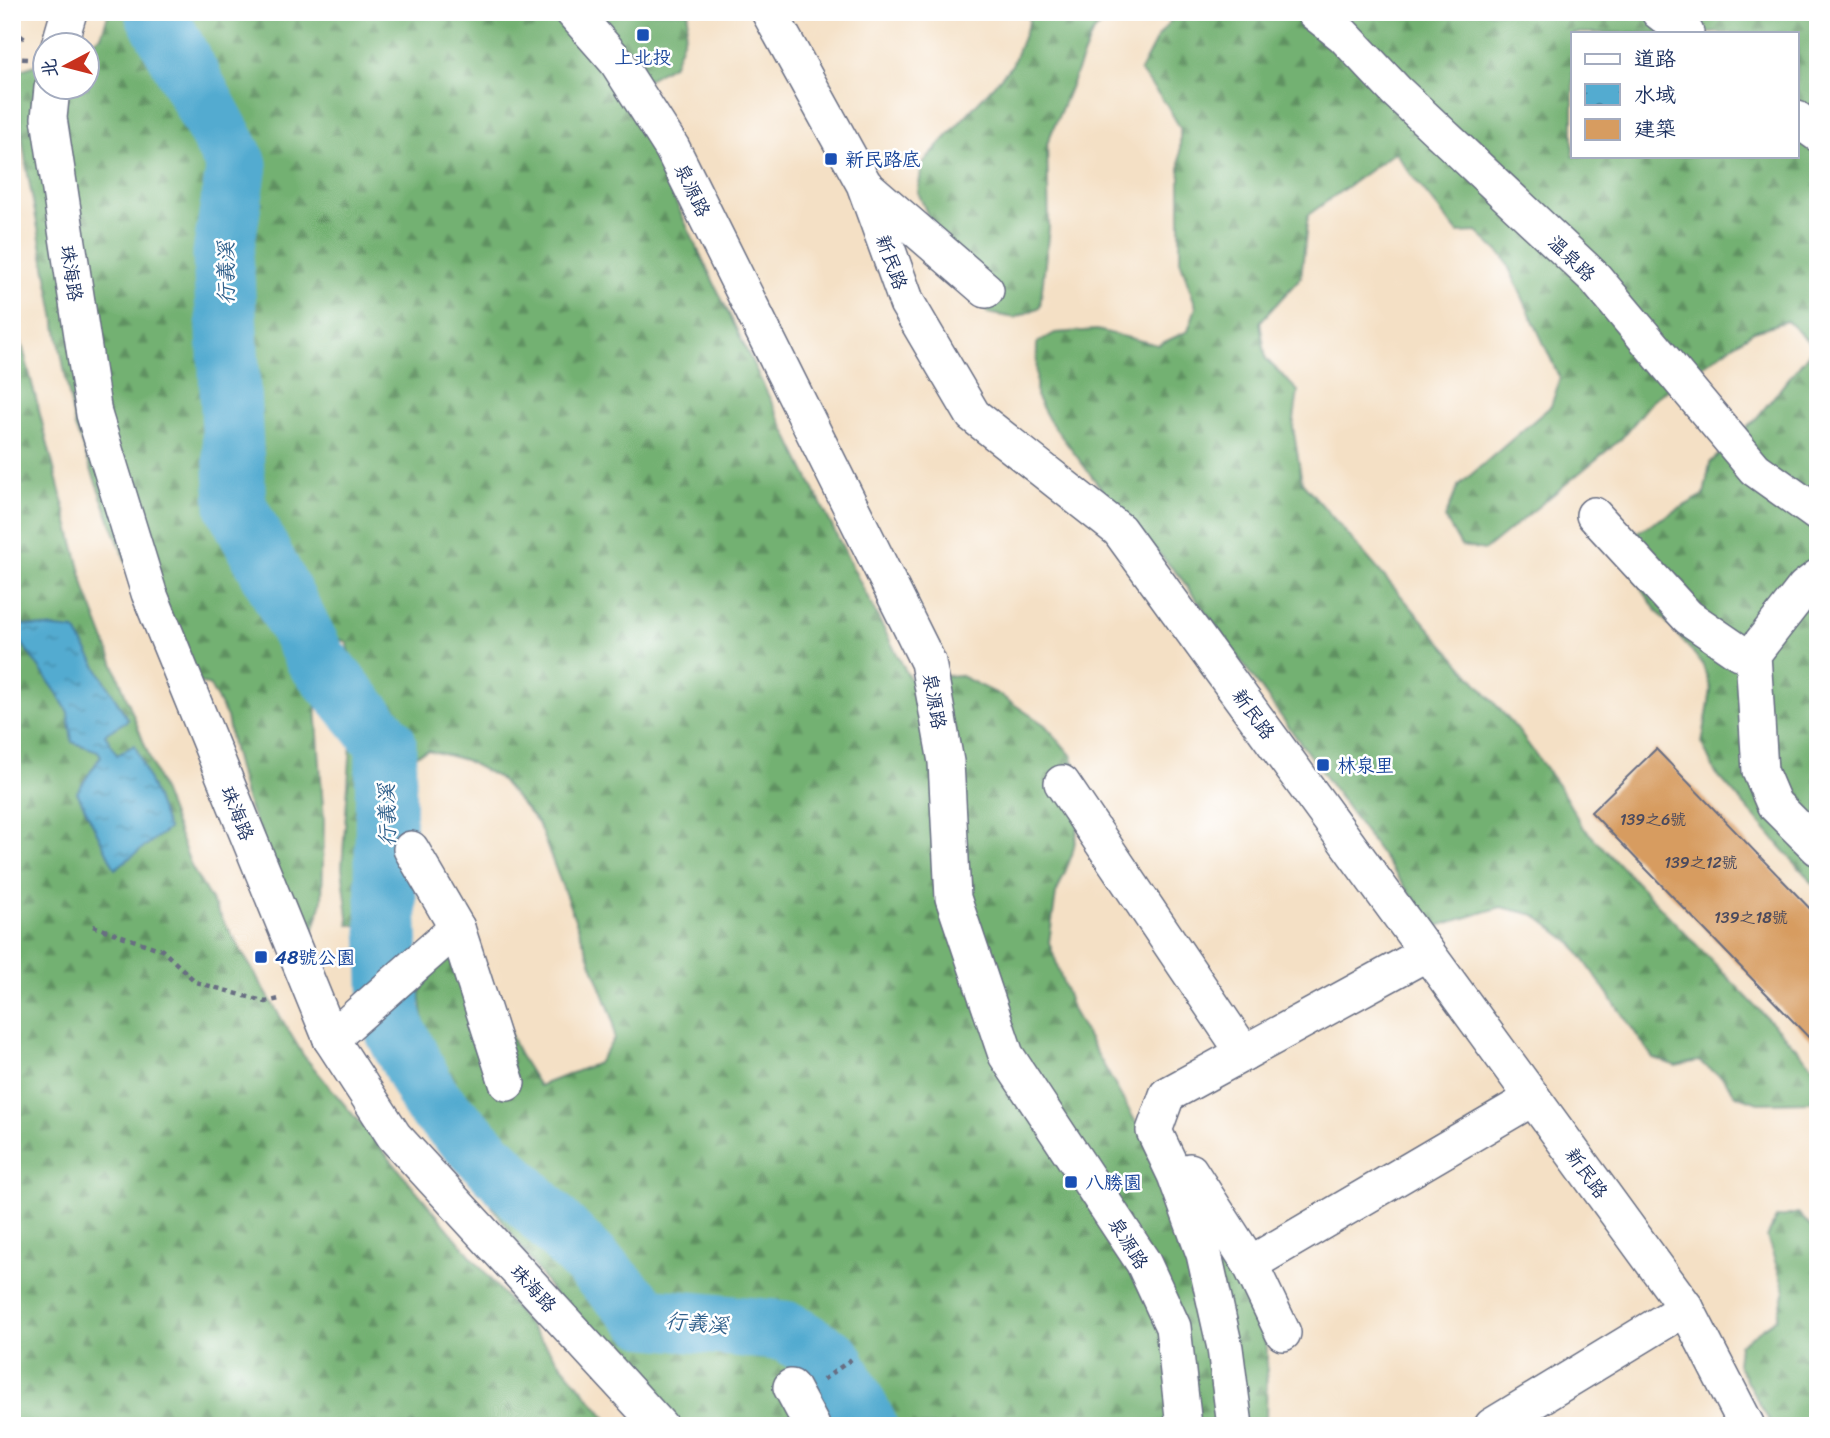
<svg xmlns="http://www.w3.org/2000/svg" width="1830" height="1438" font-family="Sriracha,'LXGW WenKai TC',sans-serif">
	<defs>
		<pattern id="forest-firs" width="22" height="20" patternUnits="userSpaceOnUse" patternTransform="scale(1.75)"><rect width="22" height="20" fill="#73b172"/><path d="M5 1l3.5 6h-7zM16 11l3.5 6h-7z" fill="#5e9061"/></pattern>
		<pattern id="water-ripples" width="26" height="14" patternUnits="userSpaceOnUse" patternTransform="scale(1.75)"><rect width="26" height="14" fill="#53abd0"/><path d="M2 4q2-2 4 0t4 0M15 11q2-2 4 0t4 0" fill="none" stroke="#448cac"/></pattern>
	</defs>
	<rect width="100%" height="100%" fill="#fff"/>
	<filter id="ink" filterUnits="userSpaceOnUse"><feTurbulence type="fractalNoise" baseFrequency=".0143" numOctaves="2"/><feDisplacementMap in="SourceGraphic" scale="14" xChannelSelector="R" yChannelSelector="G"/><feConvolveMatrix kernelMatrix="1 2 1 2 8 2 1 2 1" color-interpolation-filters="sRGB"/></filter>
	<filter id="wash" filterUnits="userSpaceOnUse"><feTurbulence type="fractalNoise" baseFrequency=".00686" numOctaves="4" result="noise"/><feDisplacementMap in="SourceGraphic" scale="28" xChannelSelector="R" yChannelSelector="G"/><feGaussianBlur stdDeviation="1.57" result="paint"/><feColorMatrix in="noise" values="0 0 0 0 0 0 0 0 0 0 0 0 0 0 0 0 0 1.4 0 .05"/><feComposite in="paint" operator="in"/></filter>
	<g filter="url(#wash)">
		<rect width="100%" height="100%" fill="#f4e0c5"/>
		<g fill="url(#forest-firs)" stroke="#477068" stroke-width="2" fill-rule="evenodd">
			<path d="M 109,12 L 689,12 L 685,35 L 674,64 L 640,84 L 629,105 C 655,154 676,204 700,254 C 769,396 836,539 910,679 L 959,675 L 1000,695 L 1045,725 L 1071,755 L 1086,792 L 1072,855 L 1056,894 L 1049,942 L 1073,1011 L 1134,1119 L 1209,1222 L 1248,1284 L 1267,1349 L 1266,1426 L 692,1426 L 672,1421 L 562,1305 L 464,1166 L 439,1077 L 426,1041 L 420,992 L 444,955 L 488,982 L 519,1054 L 539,1086 L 598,1063 L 614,1039 L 613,1019 L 538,823 L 499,778 L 465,760 L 428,750 L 411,757 L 400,773 L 396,849 L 397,896 L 370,925 L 349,925 L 342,867 L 356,676 L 347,642 L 319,632 L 316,706 L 324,821 L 322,901 L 311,939 L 297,934 L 245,796 L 232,745 L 227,717 L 210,686 L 167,671 L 75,427 L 26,164 L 14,72 L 45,62 L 46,88 L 88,88 L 86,45 L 101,36 Z"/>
			<polygon points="1028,12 1113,12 1092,34 1047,144 1049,228 1040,307 1015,318 988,313 958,288 918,192 922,164 1012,65 1029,22"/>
			<path d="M 1173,12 L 1818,12 L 1818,889 L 1715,772 L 1702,744 L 1711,690 L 1702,663 L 1656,610 L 1633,576 L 1637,532 L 1704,495 L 1710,463 L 1755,420 L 1814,347 L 1787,321 L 1754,331 L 1654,399 L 1621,439 L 1485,550 L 1461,546 L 1445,518 L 1458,486 L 1551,406 L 1560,379 L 1504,257 L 1477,232 L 1458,233 L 1412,176 L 1395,152 L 1308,215 L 1301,277 L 1260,322 L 1266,359 L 1298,391 L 1293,427 L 1302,482 L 1517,729 L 1560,788 L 1582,826 L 1818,1071 L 1818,1092 L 1810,1102 L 1758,1103 L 1736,1095 L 1722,1077 L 1698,1061 L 1676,1066 L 1653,1058 L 1572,943 L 1535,915 L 1501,907 L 1434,927 L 1180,577 L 1103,491 L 1049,420 L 1036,396 L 1037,343 L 1055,333 L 1097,330 L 1158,345 L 1188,331 L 1196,307 L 1180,260 L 1180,128 L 1167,105 L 1140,71 L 1157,38 L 1175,15 ZM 1573,33 L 1797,33 L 1797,156 L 1573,156 Z"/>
			<polygon points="12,306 86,592 192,868 303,1055 613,1426 12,1426"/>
			<polygon points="1798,1213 1818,1235 1818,1426 1772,1426 1737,1364 1739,1345 1777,1318 1785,1291 1767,1237 1776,1218"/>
		</g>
		<polygon fill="url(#water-ripples)" stroke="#376d97" stroke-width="2" points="12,624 75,630 128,720 105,734 117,755 135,745 168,829 115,869 77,792 101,756 98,751 72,742 68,712 57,693 12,629"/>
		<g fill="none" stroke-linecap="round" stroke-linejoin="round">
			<polyline stroke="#53abd0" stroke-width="61" points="155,12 237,165 223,254 236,506 316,659 386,743 385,868 390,1011 396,1032 431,1101 647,1318 786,1331 833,1360 867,1426"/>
		</g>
		<g id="blocks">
			<polygon fill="#d79c60" points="1656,749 1818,917 1818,1047 1591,812"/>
		</g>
	</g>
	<g filter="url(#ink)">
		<use href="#blocks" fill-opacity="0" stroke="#676d82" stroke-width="2"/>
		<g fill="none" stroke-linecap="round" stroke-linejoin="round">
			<g stroke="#676d82" stroke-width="38">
				<g id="minor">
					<polyline points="573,12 617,62 672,148 928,662 946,762 953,898 1006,1055 1143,1262 1173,1327 1184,1426"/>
					<polyline points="769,12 864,184 907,303 973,415 1119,530 1686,1308 1747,1426"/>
					<polyline points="1314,12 1343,35 1396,91 1595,278 1755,469 1818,514"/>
					<polyline points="1659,12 1686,33"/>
					<polyline points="59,46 69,12"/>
					<polyline points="52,88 49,118 94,414 149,593 331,1039 394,1136 660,1426"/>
					<polyline points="1797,119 1818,134"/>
					<polyline points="867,187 986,290"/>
					<polyline points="1594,515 1688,617 1739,652 1753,654"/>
					<polyline points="1818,577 1805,587 1753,654 1760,771 1774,804 1818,848"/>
					<polyline points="1062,783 1244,1053"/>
					<polyline points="411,849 457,928 507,1083"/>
					<polyline points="331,1039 457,928"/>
					<polyline points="1190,1171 1250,1264 1283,1333"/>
					<polyline points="1250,1264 1533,1098"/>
					<polyline points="791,1387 812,1426"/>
					<polyline points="1235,1426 1225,1348 1204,1254 1175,1175 1154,1131 1167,1095 1427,953"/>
					<polyline points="1492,1426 1686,1308"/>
				</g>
			</g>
			<g stroke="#676d82" stroke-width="4.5" stroke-dasharray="5 5" stroke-linecap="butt">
				<polyline points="12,30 25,39"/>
				<polyline points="12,58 27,59"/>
				<polyline points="93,926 162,950 196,982 266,1002 279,999"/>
				<polyline points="823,1380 853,1358"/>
			</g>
			<use href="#minor" stroke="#fff" stroke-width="35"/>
		</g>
	</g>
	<g fill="#1a4fb4" stroke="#fff" stroke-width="2.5">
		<rect x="636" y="28" width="14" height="14" rx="3.5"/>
		<rect x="824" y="152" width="14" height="14" rx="3.5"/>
		<rect x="1316" y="758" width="14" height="14" rx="3.5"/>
		<rect x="254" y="950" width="14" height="14" rx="3.5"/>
		<rect x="1064" y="1175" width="14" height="14" rx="3.5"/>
	</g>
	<g text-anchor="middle" stroke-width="5" stroke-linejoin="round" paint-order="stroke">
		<g font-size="16" fill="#4a4a5e">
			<text x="1653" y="825">139之6號</text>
			<text x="1701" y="868">139之12號</text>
			<text x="1751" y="923">139之18號</text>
		</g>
		<g font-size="19" fill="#164399" stroke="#fff" text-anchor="start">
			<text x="643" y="64" text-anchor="middle">上北投</text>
			<text x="845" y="166">新民路底</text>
			<text x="1337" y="772">林泉里</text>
			<text x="275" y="964">48號公園</text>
			<text x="1085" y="1189">八勝園</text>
		</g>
		<g font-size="19" fill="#1b2f5e" stroke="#fff">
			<text transform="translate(693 190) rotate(64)" y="7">泉源路</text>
			<text transform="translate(1572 258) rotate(44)" y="7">溫泉路</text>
			<text transform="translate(892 262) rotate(70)" y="7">新民路</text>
			<text transform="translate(72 273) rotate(81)" y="7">珠海路</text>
			<text transform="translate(935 701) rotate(80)" y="7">泉源路</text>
			<text transform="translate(1254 714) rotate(54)" y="7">新民路</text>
			<text transform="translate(238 813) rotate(68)" y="7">珠海路</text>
			<text transform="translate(1587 1173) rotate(54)" y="7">新民路</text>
			<text transform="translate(1129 1243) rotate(58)" y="7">泉源路</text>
			<text transform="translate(534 1288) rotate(47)" y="7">珠海路</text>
		</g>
		<g font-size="21" font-style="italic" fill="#31618c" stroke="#fff">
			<text transform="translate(226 273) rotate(-90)" y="7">行義溪</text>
			<text transform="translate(387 815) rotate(-91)" y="7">行義溪</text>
			<text transform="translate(697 1323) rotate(5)" y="7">行義溪</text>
		</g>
	</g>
	<rect width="1830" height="1438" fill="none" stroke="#fff" stroke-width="42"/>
	<rect x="1571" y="32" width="228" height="126" fill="#ffffff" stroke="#a4acbf" stroke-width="2"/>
	<rect x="1585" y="54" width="35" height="10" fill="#ffffff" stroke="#a4acbf" stroke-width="2"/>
	<text x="1634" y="66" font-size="21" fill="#1b2f5e">道路</text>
	<rect x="1585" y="84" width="35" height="21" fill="url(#water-ripples)" stroke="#a4acbf" stroke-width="2"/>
	<text x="1634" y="102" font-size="21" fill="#1b2f5e">水域</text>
	<rect x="1585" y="119" width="35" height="21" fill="#d79c60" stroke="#a4acbf" stroke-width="2"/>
	<text x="1634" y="136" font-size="21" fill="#1b2f5e">建築</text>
	<g transform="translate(66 66) rotate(263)"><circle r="33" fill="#ffffff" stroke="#a4acbf" stroke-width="2"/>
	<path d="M0-5L12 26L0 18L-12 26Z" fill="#c8321e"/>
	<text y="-10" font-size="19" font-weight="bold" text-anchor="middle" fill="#1b2f5e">北</text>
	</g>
</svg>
